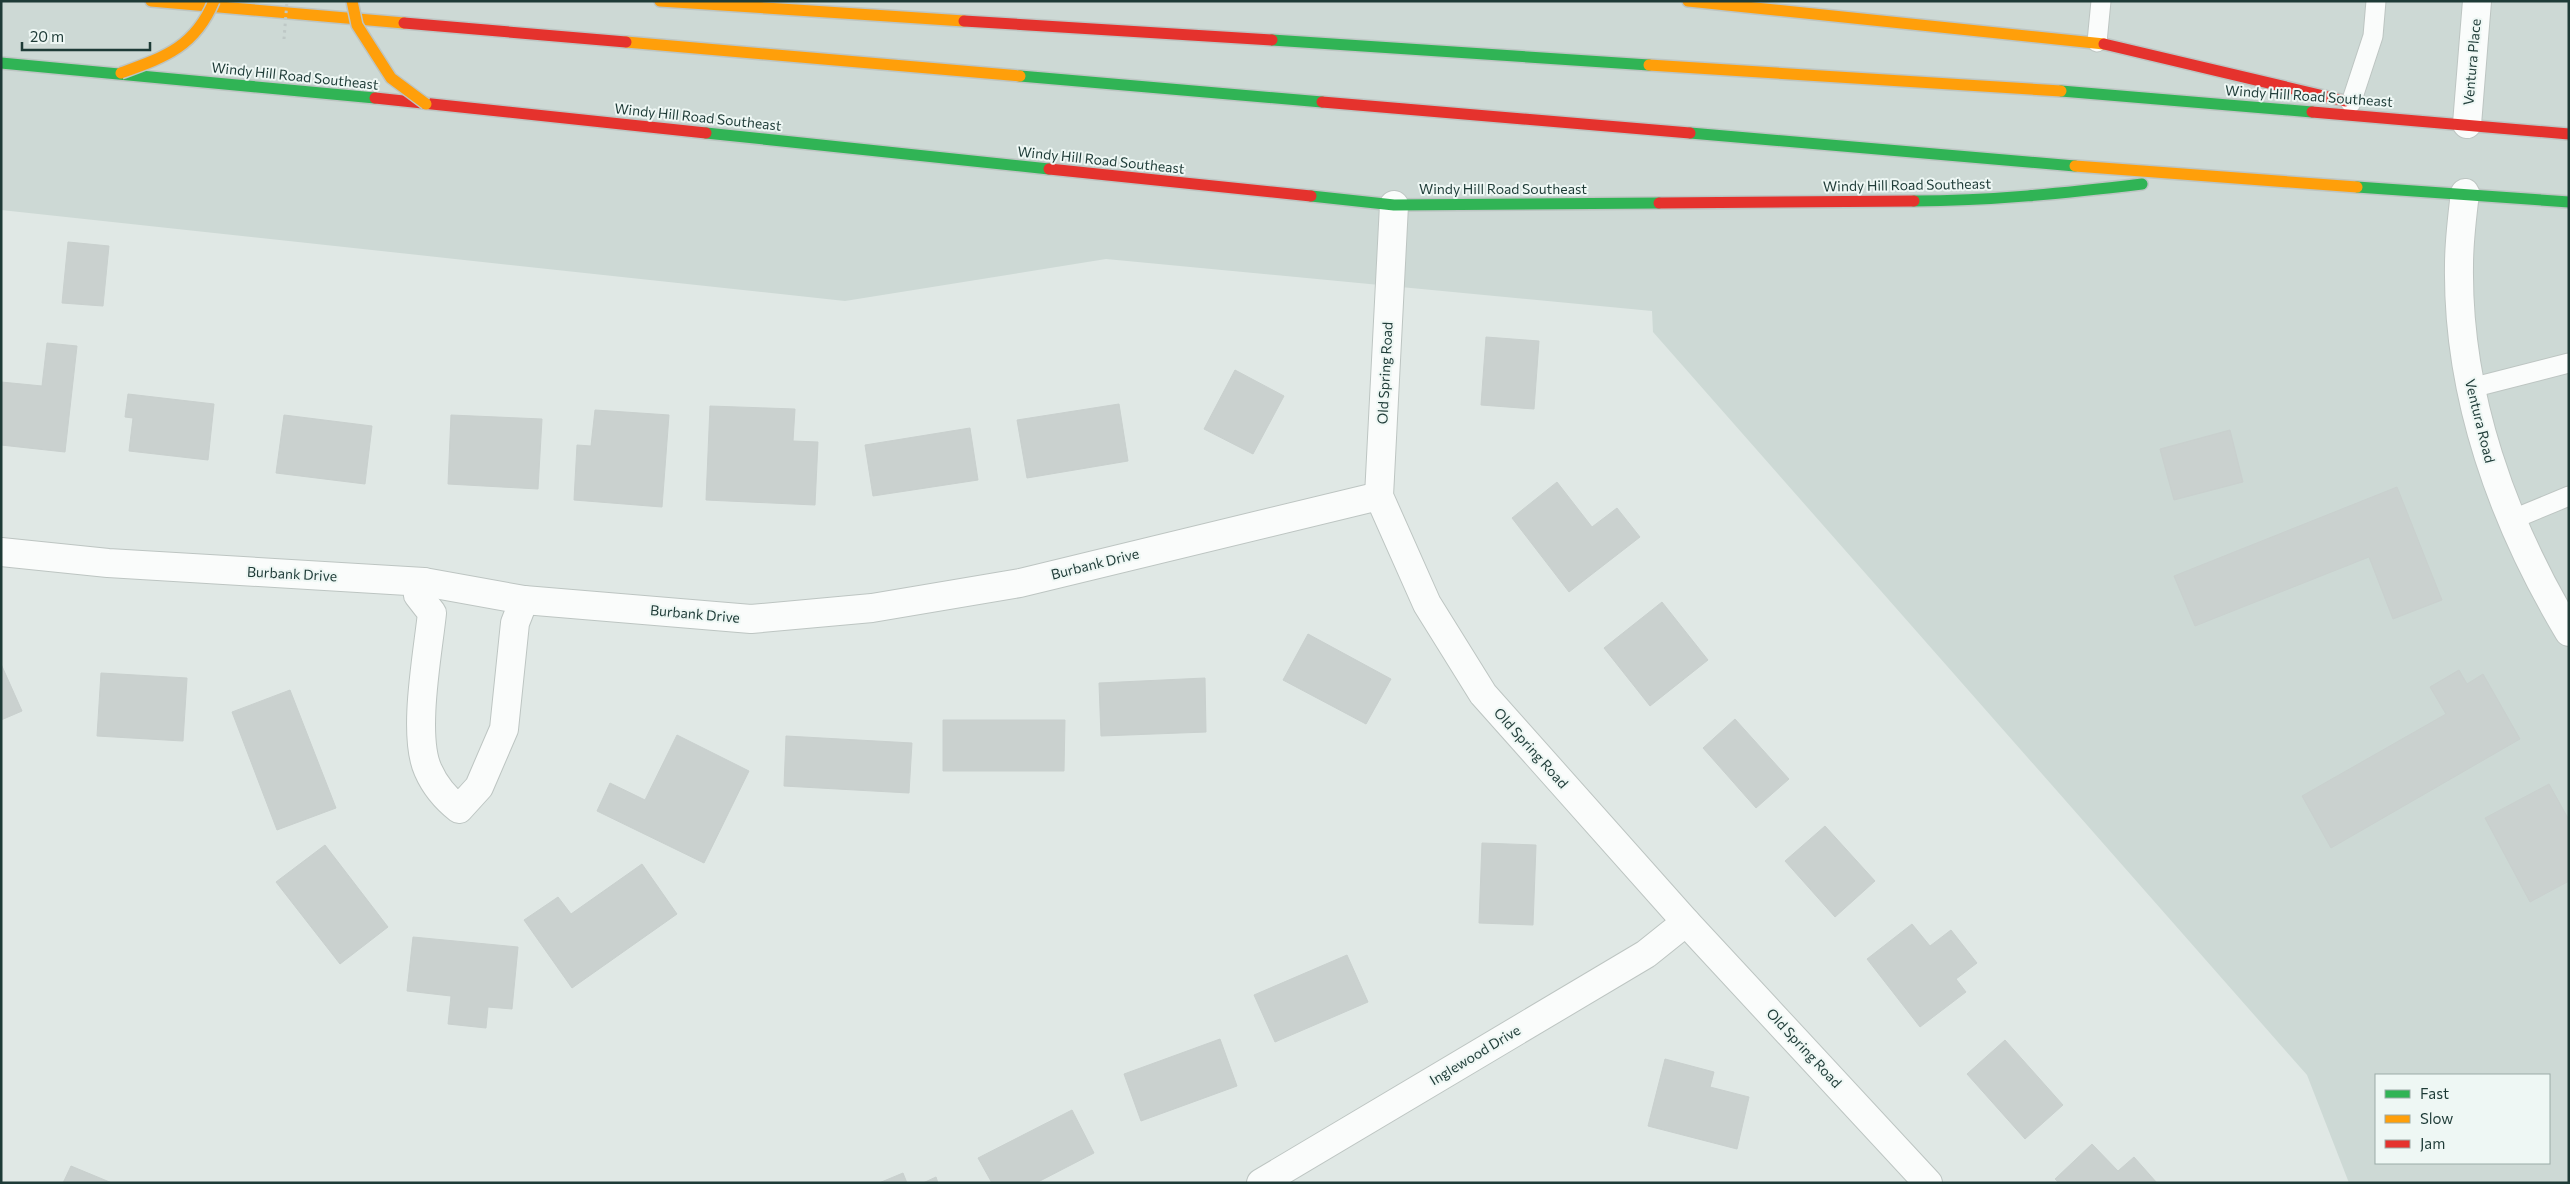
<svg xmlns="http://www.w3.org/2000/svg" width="2570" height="1184" font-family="Commissioner,sans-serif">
	<rect width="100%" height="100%" fill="#e0e8e5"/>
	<path fill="#cdd9d5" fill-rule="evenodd" d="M 1,1 L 2569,1 L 2569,1183 L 2349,1183 L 2307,1075 L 1653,332 L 1652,311 L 1106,259 L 845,301 L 1,210 ZM 2376,1075 L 2549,1075 L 2549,1163 L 2376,1163 Z"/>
	<g fill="#cad1cf" stroke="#c9d0ce">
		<polygon points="68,242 109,246 103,306 62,303"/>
		<polygon points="1486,337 1539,341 1534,409 1481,405"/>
		<polygon points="47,343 77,346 65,452 1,445 1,382 42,386"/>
		<polygon points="1235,370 1284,396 1253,454 1204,429"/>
		<polygon points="128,394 214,404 208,460 129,451 133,418 125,417"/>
		<polygon points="1119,404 1128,461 1027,478 1017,420"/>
		<polygon points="710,406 795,409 793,441 818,442 815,505 706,500"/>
		<polygon points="595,410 669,415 662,507 574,500 577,445 591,446"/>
		<polygon points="284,415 372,426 365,484 276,473"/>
		<polygon points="451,415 542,419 538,489 448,484"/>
		<polygon points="970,428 978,480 873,496 865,445"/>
		<polygon points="2230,430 2243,482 2174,500 2160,449"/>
		<polygon points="1557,482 1592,527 1617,508 1640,537 1569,592 1512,518"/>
		<polygon points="2397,487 2442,600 2393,619 2369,557 2195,626 2174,576"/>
		<polygon points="1662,602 1708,660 1650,706 1604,648"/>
		<polygon points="1308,634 1391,679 1366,724 1283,680"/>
		<polygon points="1,664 22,711 1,720"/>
		<polygon points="2459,670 2467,684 2483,674 2520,739 2331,848 2302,796 2446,714 2430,687"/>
		<polygon points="101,673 187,678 183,741 97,736"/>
		<polygon points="1205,678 1206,732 1101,736 1099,683"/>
		<polygon points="290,690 336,808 277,830 232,712"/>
		<polygon points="1735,719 1789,779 1756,808 1703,748"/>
		<polygon points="943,720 1065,720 1064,771 943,771"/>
		<polygon points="677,735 749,771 704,863 597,811 610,783 645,800"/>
		<polygon points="786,736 912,743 909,793 784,786"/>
		<polygon points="2549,784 2569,820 2569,881 2530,902 2485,818"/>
		<polygon points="1825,826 1875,881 1835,917 1785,861"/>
		<polygon points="1482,843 1536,845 1533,925 1479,923"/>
		<polygon points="325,845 388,927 340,964 276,882"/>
		<polygon points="642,864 677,914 572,988 524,920 558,897 571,914"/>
		<polygon points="1912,924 1930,946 1951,930 1977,963 1956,979 1966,992 1920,1027 1867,959"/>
		<polygon points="413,937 518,947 512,1009 488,1007 486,1028 448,1024 451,996 407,991"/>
		<polygon points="1347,955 1368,1002 1275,1042 1254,995"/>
		<polygon points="1220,1039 1237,1086 1141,1121 1124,1074"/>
		<polygon points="2005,1040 2063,1105 2025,1139 1967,1074"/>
		<polygon points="1665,1059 1714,1072 1710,1087 1749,1097 1737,1149 1648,1126"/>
		<polygon points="1072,1110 1094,1153 1036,1183 992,1183 978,1158"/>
		<polygon points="2092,1144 2118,1171 2134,1157 2157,1183 2059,1183 2055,1179"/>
		<polygon points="71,1166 112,1183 63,1183"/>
		<polygon points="903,1173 907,1183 879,1183"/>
		<polygon points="936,1177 938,1183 923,1183"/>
	</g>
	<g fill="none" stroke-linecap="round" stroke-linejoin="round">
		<g stroke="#bdc5c2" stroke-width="21">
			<g id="lane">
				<polyline points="2097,42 2101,1"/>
				<polyline points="2351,103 2373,36 2376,1"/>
				<polyline points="2471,388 2569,363"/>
				<polyline points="2511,520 2569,496"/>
			</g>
		</g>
		<g stroke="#bdc5c2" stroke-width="30">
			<g id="street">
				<polyline points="2467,124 2477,1"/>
				<path d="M 2465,193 C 2462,217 2459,241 2459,265 C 2457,395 2503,522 2569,632"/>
				<polyline points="1394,205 1379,496 1427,604 1483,694 1686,922 1928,1183"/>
				<polyline points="1,552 108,563 424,582 524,600 751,619 872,608 1020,583 1379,496"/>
				<path d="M 424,582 L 418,595 L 432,613 C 428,652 412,735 428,770 C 435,786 445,798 459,809 L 479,787 L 504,729 L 515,623 L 524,600"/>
				<polyline points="1261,1183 1646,954 1686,922"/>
			</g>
		</g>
		<g stroke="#bdc5c3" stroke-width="14">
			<g id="fast">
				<polyline points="1272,40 1649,65"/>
				<polyline points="1,63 375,98"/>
				<polyline points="1020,76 1322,102"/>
				<polyline points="2061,91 2312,112"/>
				<polyline points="706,133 1049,169"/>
				<polyline points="1690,133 2075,166"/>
				<polyline points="2357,187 2569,202"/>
				<polyline points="1311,196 1394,205 1659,203"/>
				<path d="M 1914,201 C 1990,201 2066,193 2142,184"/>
			</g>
		</g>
		<g stroke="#bdc5c3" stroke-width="14">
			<g id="slow">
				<polyline points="151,1 404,23"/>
				<polyline points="660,1 964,21"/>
				<polyline points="1688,1 2104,44"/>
				<polyline points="626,42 1020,76"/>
				<polyline points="1649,65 2061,91"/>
				<polyline points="2075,166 2357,187"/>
			</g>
		</g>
		<g stroke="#bdc5c3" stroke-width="14">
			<g id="jam">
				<polyline points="964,21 1272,40"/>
				<polyline points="404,23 626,42"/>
				<polyline points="2104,44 2345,101"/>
				<polyline points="375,98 706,133"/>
				<polyline points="1322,102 1690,133"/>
				<polyline points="2312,112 2569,134"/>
				<polyline points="1049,169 1311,196"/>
				<polyline points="1659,203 1914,201"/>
			</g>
		</g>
		<use href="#lane" stroke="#fafcfb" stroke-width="19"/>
		<use href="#street" stroke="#fafcfb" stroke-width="28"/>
		<use href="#fast" stroke="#30b455" stroke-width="11"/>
		<use href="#slow" stroke="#ff9f0a" stroke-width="11"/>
		<use href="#jam" stroke="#e5322d" stroke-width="11"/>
		<g stroke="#bdc5c3" stroke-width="14" stroke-linecap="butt">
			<g id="slow-bridge">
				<polyline points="352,1 357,25 391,78 426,104"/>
				<path d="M 121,73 C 165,57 195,47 214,1"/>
			</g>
		</g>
		<polyline stroke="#bec8c6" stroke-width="3" stroke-dasharray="2.5 4" stroke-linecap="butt" points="284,39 287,1"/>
		<use href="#slow-bridge" stroke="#ff9f0a" stroke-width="11"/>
	</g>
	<g text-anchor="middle" stroke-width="4" stroke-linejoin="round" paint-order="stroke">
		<g font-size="14" fill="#1e3b37" stroke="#eef7f4">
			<text transform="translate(2472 62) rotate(-85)" y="5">Ventura Place</text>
			<text transform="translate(295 76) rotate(6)" y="5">Windy Hill Road Southeast</text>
			<text transform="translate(2309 96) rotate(4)" y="5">Windy Hill Road Southeast</text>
			<text transform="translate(698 117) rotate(6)" y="5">Windy Hill Road Southeast</text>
			<text transform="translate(1101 160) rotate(6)" y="5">Windy Hill Road Southeast</text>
			<text transform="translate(1907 185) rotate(-1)" y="5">Windy Hill Road Southeast</text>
			<text x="1503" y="194">Windy Hill Road Southeast</text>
			<text transform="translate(1385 373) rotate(-87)" y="5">Old Spring Road</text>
			<text transform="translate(2480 421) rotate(76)" y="5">Ventura Road</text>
			<text transform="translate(1095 564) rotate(-14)" y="5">Burbank Drive</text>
			<text transform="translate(292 574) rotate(3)" y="5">Burbank Drive</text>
			<text transform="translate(695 614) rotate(5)" y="5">Burbank Drive</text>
			<text transform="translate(1531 748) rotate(48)" y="5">Old Spring Road</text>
			<text transform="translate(1804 1048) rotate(47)" y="5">Old Spring Road</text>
			<text transform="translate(1475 1055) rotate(-31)" y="5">Inglewood Drive</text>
		</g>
	</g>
	<rect width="2570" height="1184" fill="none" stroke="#1e3b37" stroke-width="5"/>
	<rect x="2375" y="1074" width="175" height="90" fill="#eef7f4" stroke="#9baca8"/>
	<rect x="2385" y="1090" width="25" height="8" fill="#30b455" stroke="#9baca8"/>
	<text x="2420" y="1099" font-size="15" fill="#1e3b37">Fast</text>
	<rect x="2385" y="1115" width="25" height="8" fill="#ff9f0a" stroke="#9baca8"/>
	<text x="2420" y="1124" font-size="15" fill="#1e3b37">Slow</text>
	<rect x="2385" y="1140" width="25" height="8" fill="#e5322d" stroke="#9baca8"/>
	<text x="2420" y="1149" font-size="15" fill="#1e3b37">Jam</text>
	<path d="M22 42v8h128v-8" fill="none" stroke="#1e3b37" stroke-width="2.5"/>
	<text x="30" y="42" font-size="15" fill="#1e3b37" stroke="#eef7f4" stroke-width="4" paint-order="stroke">20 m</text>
</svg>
